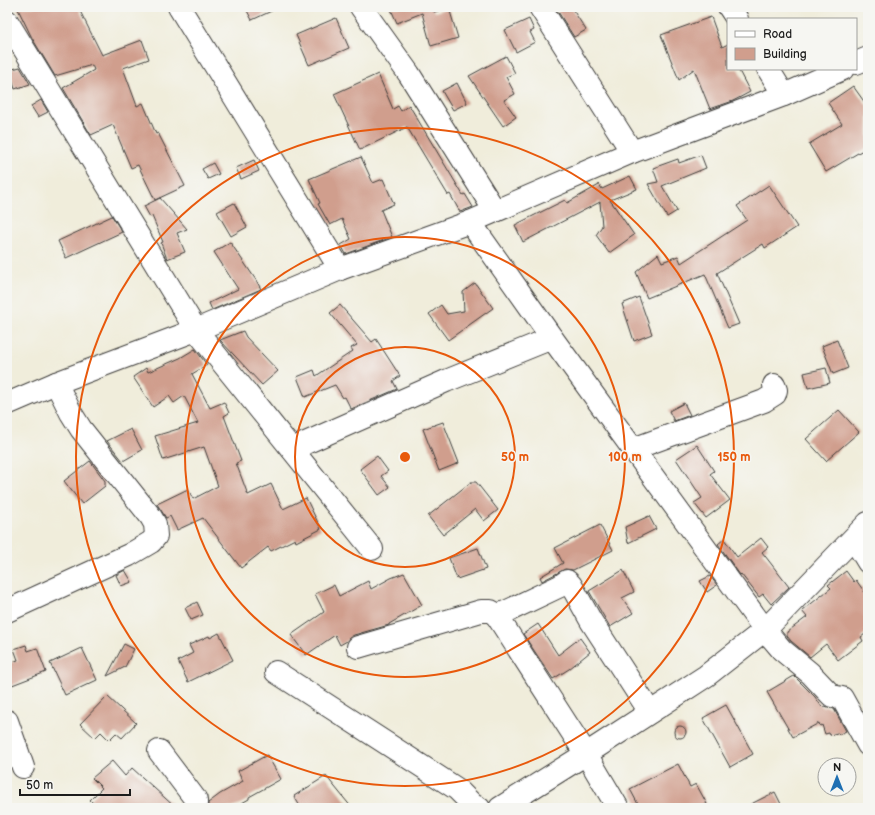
<svg xmlns="http://www.w3.org/2000/svg" width="875" height="815" font-family="'Balsamiq Sans',sans-serif">
	<rect width="100%" height="100%" fill="#f6f6f2"/>
	<filter id="ink" filterUnits="userSpaceOnUse"><feTurbulence type="fractalNoise" baseFrequency=".025" numOctaves="2"/><feDisplacementMap in="SourceGraphic" scale="8" xChannelSelector="R" yChannelSelector="G"/><feConvolveMatrix kernelMatrix="1 2 1 2 8 2 1 2 1" color-interpolation-filters="sRGB"/></filter>
	<filter id="wash" filterUnits="userSpaceOnUse"><feTurbulence type="fractalNoise" baseFrequency=".012" numOctaves="4" result="noise"/><feDisplacementMap in="SourceGraphic" scale="16" xChannelSelector="R" yChannelSelector="G"/><feGaussianBlur stdDeviation="0.9" result="paint"/><feColorMatrix in="noise" values="0 0 0 0 0 0 0 0 0 0 0 0 0 0 0 0 0 1.4 0 .05"/><feComposite in="paint" operator="in"/></filter>
	<g filter="url(#wash)">
		<rect width="100%" height="100%" fill="#f0eddb"/>
		<g id="blocks">
			<g fill="#d09e8d">
				<polygon points="17,7 78,7 102,55 142,40 149,59 123,68 137,106 143,103 156,134 158,133 185,186 155,200 138,165 131,168 113,125 91,135 63,88 94,70 92,65 55,76 32,38"/>
				<polygon points="245,7 280,7 252,20"/>
				<polygon points="390,7 435,7 433,8 434,12 449,8 458,38 431,46 422,13 397,23"/>
				<polygon points="555,7 571,7 586,30 574,37"/>
				<polygon points="711,17 722,47 728,44 728,69 738,69 750,92 733,101 710,109 694,69 679,80 661,35"/>
				<polygon points="336,18 349,48 309,65 296,35"/>
				<polygon points="529,19 534,30 530,32 535,42 516,52 505,30"/>
				<polygon points="506,56 515,73 506,77 515,94 504,100 516,117 503,126 469,76"/>
				<polygon points="20,67 30,84 15,89 9,70"/>
				<polygon points="378,74 393,109 398,106 401,111 409,105 463,195 465,194 473,207 460,212 450,194 448,195 407,127 360,150 334,94"/>
				<polygon points="457,83 467,103 453,110 442,91"/>
				<polygon points="853,86 868,107 868,147 826,172 809,144 842,124 828,103"/>
				<polygon points="41,100 48,112 38,117 31,106"/>
				<polygon points="701,155 706,168 662,186 677,211 667,217 648,184 658,182 653,168 678,159 679,163"/>
				<polygon points="361,157 373,183 383,179 394,204 381,210 392,237 346,254 341,245 351,239 342,219 330,225 318,204 320,203 309,179"/>
				<polygon points="254,160 259,171 241,179 236,168"/>
				<polygon points="213,163 219,174 208,179 202,169"/>
				<polygon points="630,176 637,189 610,200 634,235 609,253 596,235 602,226 600,202 523,242 515,225 565,200 567,203 599,185 599,184 602,189"/>
				<polygon points="769,185 797,227 765,248 763,244 717,273 739,324 728,328 705,274 647,298 636,272 658,254 662,262 678,256 681,263 747,220 737,206"/>
				<polygon points="160,198 187,229 177,233 185,252 167,259 161,243 163,242 152,216 150,217 144,206"/>
				<polygon points="234,203 247,227 231,236 217,212"/>
				<polygon points="112,216 122,232 66,258 58,241"/>
				<polygon points="230,242 256,280 261,289 212,310 209,303 238,289 214,252"/>
				<polygon points="475,283 493,308 448,340 429,314 441,305 447,314 464,311 463,292"/>
				<polygon points="639,297 652,334 634,341 622,304"/>
				<polygon points="340,305 372,342 376,339 400,376 393,381 397,389 351,409 345,397 343,398 335,385 305,397 297,377 314,370 316,376 353,351 351,348 357,345 330,313"/>
				<polygon points="243,331 246,337 278,371 262,385 220,340"/>
				<polygon points="837,340 848,368 833,374 822,346"/>
				<polygon points="195,349 207,365 192,374 210,408 224,402 229,413 224,416 241,461 236,463 248,495 271,484 283,509 306,498 321,529 296,542 295,539 271,551 268,547 241,568 203,518 177,530 170,516 166,518 157,504 188,489 193,499 218,486 204,447 163,460 155,436 198,423 184,396 174,403 169,396 153,407 133,377 146,368 148,372 180,358"/>
				<polygon points="826,368 830,383 808,388 804,373"/>
				<polygon points="684,403 690,415 674,421 669,411"/>
				<polygon points="839,410 859,432 826,461 806,439"/>
				<polygon points="443,422 459,463 439,471 423,429"/>
				<polygon points="131,429 142,450 123,461 107,441"/>
				<polygon points="697,445 714,471 710,474 730,500 706,518 694,503 702,498 676,459"/>
				<polygon points="377,456 388,471 381,476 390,487 379,495 360,469"/>
				<polygon points="90,461 105,481 105,486 82,504 64,481"/>
				<polygon points="471,482 476,482 498,510 484,521 475,509 443,535 428,516"/>
				<polygon points="649,516 656,529 628,543 625,527"/>
				<polygon points="600,525 613,550 573,570 565,569 542,581 540,577 563,563 555,548"/>
				<polygon points="761,538 768,547 762,552 789,587 771,604 763,594 759,597 741,574 740,575 718,544 724,539 737,557"/>
				<polygon points="478,548 486,569 457,579 449,558"/>
				<polygon points="125,570 132,582 121,586 116,575"/>
				<polygon points="623,570 634,592 622,598 633,613 610,627 589,591"/>
				<polygon points="846,571 854,582 856,580 868,597 868,632 861,637 863,641 838,660 826,644 810,657 791,641 787,636 787,632 807,617 802,611 831,588 828,585"/>
				<polygon points="404,573 422,605 389,624 389,625 354,635 349,638 347,641 340,645 335,635 306,655 291,635 324,612 315,594 334,585 339,596 368,581 371,589 391,578"/>
				<polygon points="710,576 717,585 707,592 700,581"/>
				<polygon points="197,602 203,615 191,620 185,608"/>
				<polygon points="538,624 558,655 580,638 590,652 569,669 553,679 523,634"/>
				<polygon points="219,633 233,660 188,682 178,661 193,653 189,645 209,636 210,638"/>
				<polygon points="124,644 134,649 125,667 107,676"/>
				<polygon points="26,645 28,651 37,648 46,672 7,687 7,664 18,660 14,649"/>
				<polygon points="82,648 97,680 65,695 50,663"/>
				<polygon points="794,676 815,697 822,707 825,706 834,709 846,731 840,734 837,733 830,735 829,733 825,734 822,725 820,726 819,723 793,737 767,692"/>
				<polygon points="107,696 136,723 122,738 116,733 109,740 101,732 95,738 80,724"/>
				<polygon points="726,705 753,754 730,767 703,718"/>
				<circle cx="680" cy="732" r="6"/>
				<polygon points="267,755 281,779 249,797 249,799 233,808 208,808 208,803 220,794 243,781 238,771"/>
				<polygon points="112,761 125,776 132,768 176,808 98,808 90,800 102,788 92,778"/>
				<polygon points="678,764 690,787 696,784 707,804 700,808 640,808 630,789"/>
				<polygon points="326,776 352,808 301,808 294,796"/>
				<polygon points="775,792 783,808 743,808"/>
			</g>
		</g>
	</g>
	<g filter="url(#ink)">
		<use href="#blocks" fill-opacity="0" stroke="#3c3b39" stroke-width="1"/>
		<g fill="none" stroke-linecap="round" stroke-linejoin="round">
			<g stroke="#3c3b39" stroke-width="24">
				<g id="minor">
					<polyline points="179,7 340,269"/>
					<polyline points="361,7 409,74 495,211"/>
					<polyline points="540,7 632,152"/>
					<polyline points="729,7 737,19"/>
					<polyline points="7,21 196,330 372,549"/>
					<polyline points="856,63 868,58"/>
					<polyline points="768,69 784,95"/>
					<polyline points="470,222 552,338 765,630 782,650 810,673 832,696 842,698 868,745"/>
					<polyline points="7,404 56,383 196,330 340,269 470,222 632,152 784,95 843,69"/>
					<polyline points="292,449 446,381 552,338"/>
					<polyline points="633,449 764,401 775,394 776,390 774,385"/>
					<polyline points="854,539 868,562"/>
					<polyline points="7,611 129,555 151,542 156,536 155,524 151,517 81,429 71,413 56,383"/>
					<polyline points="497,616 560,586 567,581 571,585 591,621 650,712"/>
					<polyline points="358,647 481,611 491,611 497,616 586,754 618,808"/>
					<polyline points="276,672 457,789 473,805 479,808"/>
					<polyline points="7,721 23,767"/>
					<polyline points="159,751 196,800 196,804 195,808"/>
					<polyline points="500,808 586,754 706,676 765,630 868,523"/>
				</g>
			</g>
			<use href="#minor" stroke="#fff" stroke-width="22"/>
		</g>
	</g>
	<g fill="none" stroke="#e8590c" stroke-width="2">
		<circle cx="405" cy="457" r="110"/>
		<circle cx="405" cy="457" r="220"/>
		<circle cx="405" cy="457" r="329"/>
	</g>
	<circle cx="405" cy="457" r="6" fill="#e8590c" stroke="#f6f6f2" stroke-width="2"/>
	<g font-size="12" text-anchor="middle" font-weight="bold" fill="#e8590c" stroke="#f6f6f2" stroke-width="3" stroke-linejoin="round" paint-order="stroke">
		<text x="515" y="461">50 m</text>
		<text x="625" y="461">100 m</text>
		<text x="734" y="461">150 m</text>
	</g>
	<rect width="875" height="815" fill="none" stroke="#f6f6f2" stroke-width="24"/>
	<rect x="727" y="18" width="130" height="52" fill="#f6f6f2" stroke="#9f9f9c"/>
	<rect x="735" y="31" width="20" height="6" fill="#ffffff" stroke="#9f9f9c"/>
	<text x="763" y="38" font-size="12" fill="#1c1c1c">Road</text>
	<rect x="735" y="48" width="20" height="12" fill="#d09e8d" stroke="#9f9f9c"/>
	<text x="763" y="58" font-size="12" fill="#1c1c1c">Building</text>
	<g transform="translate(837 777)"><circle r="19" fill="#f6f6f2" stroke="#9f9f9c"/>
	<path d="M0-3L7 15L0 10L-7 15Z" fill="#1f6fb2"/>
	<text y="-6" font-size="11" font-weight="bold" text-anchor="middle" fill="#1c1c1c">N</text>
	</g>
	<path d="M20 789v6h110v-6" fill="none" stroke="#1c1c1c" stroke-width="2"/>
	<text x="26" y="789" font-size="12" fill="#1c1c1c" stroke="#f6f6f2" stroke-width="3" paint-order="stroke">50 m</text>
</svg>
